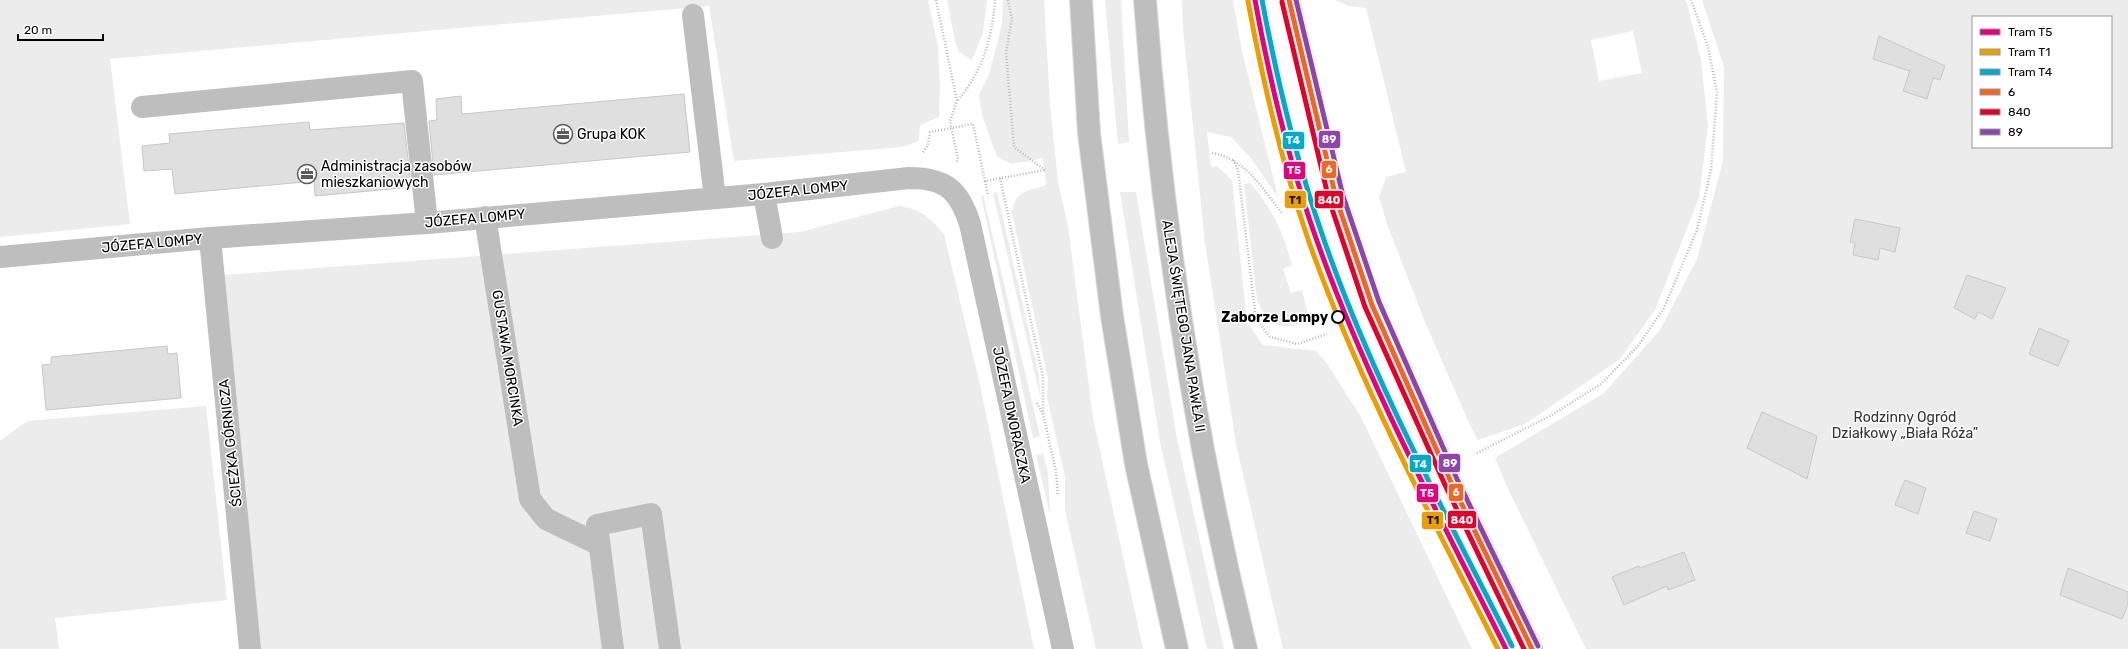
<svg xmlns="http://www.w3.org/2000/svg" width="2128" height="649" font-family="Rubik,sans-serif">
	<rect width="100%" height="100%" fill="#fff"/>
	<g fill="#ececec" fill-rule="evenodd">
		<polygon points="0,0 928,0 938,46 940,85 939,117 920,125 919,141 902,147 734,161 709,6 110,59 130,224 0,237"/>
		<polygon points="947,0 987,0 983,33 972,60 959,52 955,41"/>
		<path d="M 1003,0 L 1044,0 L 1050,104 L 1058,182 L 1068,226 L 1093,418 L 1143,649 L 1096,649 L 1065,510 L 1065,477 L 1047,397 L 1048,379 L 1012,213 C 1015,190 1027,192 1046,185 L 1043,158 L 1012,164 L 997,157 L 982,115 L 979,94 L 989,75 L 1002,24 Z"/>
		<polygon points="1105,0 1121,0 1129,142 1118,144"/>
		<polygon points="1182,0 1233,0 1242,51 1278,197 1250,157 1231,137 1207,132 1211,167 1217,166 1232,180 1247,322 1263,345 1316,351 1326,362 1361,417 1472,649 1283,649 1236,444 1205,243 1183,29"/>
		<path d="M 1335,0 L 1685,0 L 1687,3 L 1701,60 L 1708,126 L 1699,198 L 1655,310 L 1619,360 L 1525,424 L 1478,440 L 1469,423 L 1425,322 L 1387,224 L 1379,197 L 1386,177 L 1406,172 L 1366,8 L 1349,6 ZM 1633,31 L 1642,73 L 1599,81 L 1591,40 Z"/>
		<path d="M 1702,0 L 2128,0 L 2128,649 L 1586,649 L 1509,491 L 1495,458 L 1604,393 L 1660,330 L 1697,259 L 1723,161 L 1724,67 ZM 1973,17 L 2111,17 L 2111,147 L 1973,147 Z"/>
		<path d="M 1250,183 C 1274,211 1282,230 1292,265 L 1283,269 L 1291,293 L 1302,290 L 1309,318 C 1301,327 1281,329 1271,321 C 1264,316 1261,308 1257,300 L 1244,184 Z"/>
		<polygon points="997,192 1039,376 1040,396 993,193"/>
		<polygon points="1120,192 1136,192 1177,439 1224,649 1207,649 1160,442"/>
		<polygon points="983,195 1040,436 1033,438 981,196"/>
		<path d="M 899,206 C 922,209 930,218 944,234 L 980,385 L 1034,649 L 260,649 L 224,275 L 800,232 Z"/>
		<polygon points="206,406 227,600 55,618 59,649 0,649 0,441 27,421"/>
		<polygon points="1043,454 1048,472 1050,515 1036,455"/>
	</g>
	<g fill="#dfdfdf" stroke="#c7c7c7">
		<polygon points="1879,36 1945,66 1940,80 1933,78 1927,99 1903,91 1910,71 1873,59"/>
		<polygon points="684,94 690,152 434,175 429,121 437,120 436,99 461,96 462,114"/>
		<polygon points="309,122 310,130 404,123 410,177 401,178 402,188 315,196 314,181 175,194 172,169 144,171 142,146 170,143 169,134"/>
		<polygon points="1855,219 1900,228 1895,252 1880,248 1878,260 1853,255 1855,243 1850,242"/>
		<polygon points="1967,275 2006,288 1992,319 1978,312 1975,319 1954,308"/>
		<polygon points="2039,328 2069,341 2058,366 2029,354"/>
		<polygon points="167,346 168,354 177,353 181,398 46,410 42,365 51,364 51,357"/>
		<polygon points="1762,412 1817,436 1807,479 1747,448"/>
		<polygon points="1905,480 1926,488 1918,514 1895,505"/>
		<polygon points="1974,511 1997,519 1990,541 1966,533"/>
		<polygon points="1684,552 1695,580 1668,590 1667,586 1624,605 1612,577 1639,566 1640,568"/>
		<polygon points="2068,568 2128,592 2128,604 2122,619 2060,595"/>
	</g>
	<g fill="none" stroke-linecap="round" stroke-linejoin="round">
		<g stroke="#dbdbdb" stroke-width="24">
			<g id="major">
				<polyline points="1081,0 1089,133 1112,316 1136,464 1177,649"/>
				<path d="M 1145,0 C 1161,218 1194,436 1246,649"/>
			</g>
		</g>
		<g stroke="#b9b9b9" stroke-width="2.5" stroke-dasharray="1 2" stroke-linecap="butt">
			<polyline points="936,0 957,101 950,121 958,159 956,163"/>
			<polyline points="1008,0 1012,19 1006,52 1014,147 1045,170"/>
			<path d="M 958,100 C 983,71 992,38 995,0"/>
			<polyline points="923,152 928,145 930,132 973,124 985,181 1045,170"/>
			<path d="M 1212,153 C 1245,158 1262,188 1282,213"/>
			<polyline points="1233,160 1238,170 1256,319 1270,337 1297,344 1327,334"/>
			<polyline points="1000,178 1043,377 1043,414 1056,471 1058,496"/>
			<polyline points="985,181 988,195"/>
			<polyline points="1037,403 1043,414"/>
			<polyline points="1477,453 1550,416 1601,384 1638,346 1664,308 1697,230 1711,170 1717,92 1708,47 1691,0"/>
		</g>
		<g stroke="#bebebe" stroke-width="22">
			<polyline points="1289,0 1336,198 1372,305 1451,482 1532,649"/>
			<polyline points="693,15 715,198"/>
			<polyline points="142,107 412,81 427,223"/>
			<polyline points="764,194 772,238"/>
			<polyline points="485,217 530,499 546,519 598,544"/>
			<polyline points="210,238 250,649"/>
			<path d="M 0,257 L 210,238 L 427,223 L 764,194 L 909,178 C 946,178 959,190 970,224 L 1063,649"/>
			<polyline points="613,649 597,525 651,514 670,649"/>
		</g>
		<use href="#major" stroke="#bebebe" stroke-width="22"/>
		<g stroke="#fff" stroke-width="8">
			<polyline id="bus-1" points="1289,0 1336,198 1372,305 1451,482 1532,649"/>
		</g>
		<g stroke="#fff" stroke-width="8">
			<polyline id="bus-2" points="1282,2 1329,200 1365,307 1445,485 1524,649"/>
		</g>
		<g stroke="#fff" stroke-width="8">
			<polyline id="bus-3" points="1296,0 1343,196 1379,302 1457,479 1538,646"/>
		</g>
		<use href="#bus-1" stroke="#f26522" stroke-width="5"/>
		<use href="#bus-2" stroke="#e4002b" stroke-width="5"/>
		<use href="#bus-3" stroke="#8e44ad" stroke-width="5"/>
		<g stroke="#fff" stroke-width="8">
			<path id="tram-1" d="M 1255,0 C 1270,82 1289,163 1317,241 C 1367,382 1439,515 1506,649"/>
		</g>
		<g stroke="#fff" stroke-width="8">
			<path id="tram-2" d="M 1248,1 C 1263,83 1282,164 1309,242 C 1359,383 1431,516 1498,649"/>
		</g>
		<g stroke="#fff" stroke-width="8">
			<path id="tram-3" d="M 1262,0 C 1277,80 1296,160 1323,237 C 1372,379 1445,512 1512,646"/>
		</g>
		<use href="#tram-1" stroke="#e5007d" stroke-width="5"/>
		<use href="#tram-2" stroke="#eb9e00" stroke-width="5"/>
		<use href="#tram-3" stroke="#00a9ce" stroke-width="5"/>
	</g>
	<defs>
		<g id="office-ring" transform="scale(1)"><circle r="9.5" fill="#fff" stroke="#595959" stroke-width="1.5"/><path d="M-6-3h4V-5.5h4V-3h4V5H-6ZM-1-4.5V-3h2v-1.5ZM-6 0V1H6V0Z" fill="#595959"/></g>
	</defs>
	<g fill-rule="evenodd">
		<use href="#office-ring" x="563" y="134"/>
		<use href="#office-ring" x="307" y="174"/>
	</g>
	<circle fill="#fff" stroke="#000" stroke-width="2" cx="1338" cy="317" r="6"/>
	<g text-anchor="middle" stroke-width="3" stroke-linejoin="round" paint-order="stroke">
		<g font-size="14" fill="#000" stroke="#fff" text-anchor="start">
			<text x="577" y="139">Grupa KOK</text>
			<text x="321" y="171">Administracja zasobów<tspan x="321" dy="16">mieszkaniowych</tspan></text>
		</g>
		<g font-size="14" fill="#000" stroke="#fff">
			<text transform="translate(798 190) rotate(-6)" y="5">JÓZEFA LOMPY</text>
			<text transform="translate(475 218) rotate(-5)" y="5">JÓZEFA LOMPY</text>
			<text transform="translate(152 243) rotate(-5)" y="5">JÓZEFA LOMPY</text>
			<text transform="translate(1184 326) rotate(81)" y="5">ALEJA ŚWIĘTEGO JANA PAWŁA II</text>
			<text transform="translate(508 358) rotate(81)" y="5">GUSTAWA MORCINKA</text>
			<text transform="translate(1012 415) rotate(78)" y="5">JÓZEFA DWORACZKA</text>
			<text transform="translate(230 443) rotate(-96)" y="5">ŚCIEŻKA GÓRNICZA</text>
		</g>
		<g font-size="14" font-weight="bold" fill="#000" stroke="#fff" text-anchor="end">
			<text x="1328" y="322">Zaborze Lompy</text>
		</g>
		<g font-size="14" fill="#333" stroke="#fff">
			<text x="1905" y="422">Rodzinny Ogród<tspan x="1905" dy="16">Działkowy „Biała Róża”</tspan></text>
		</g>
	</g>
	<g stroke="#fff" stroke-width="1.5">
		<rect x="1318" y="130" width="23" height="19" rx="4" fill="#8e44ad"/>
		<rect x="1282" y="131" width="23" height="19" rx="4" fill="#00a9ce"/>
		<rect x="1321" y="160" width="16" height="19" rx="4" fill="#f26522"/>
		<rect x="1283" y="161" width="23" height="19" rx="4" fill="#e5007d"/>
		<rect x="1284" y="190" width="23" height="19" rx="4" fill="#eb9e00"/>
		<rect x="1314" y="190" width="30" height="19" rx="4" fill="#e4002b"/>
		<rect x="1438" y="453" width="23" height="20" rx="4" fill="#8e44ad"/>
		<rect x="1409" y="454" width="23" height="19" rx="4" fill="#00a9ce"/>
		<rect x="1448" y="483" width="16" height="19" rx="4" fill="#f26522"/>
		<rect x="1416" y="483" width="23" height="20" rx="4" fill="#e5007d"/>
		<rect x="1447" y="510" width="30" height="19" rx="4" fill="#e4002b"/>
		<rect x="1421" y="511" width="23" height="19" rx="4" fill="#eb9e00"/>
	</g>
	<g font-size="11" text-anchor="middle" font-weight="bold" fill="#fff">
		<text x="1329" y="143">89</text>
		<text x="1293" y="144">T4</text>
		<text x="1329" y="173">6</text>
		<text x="1294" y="174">T5</text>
		<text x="1329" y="204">840</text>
		<text x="1450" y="467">89</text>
		<text x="1420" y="468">T4</text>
		<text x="1456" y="496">6</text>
		<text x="1427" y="497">T5</text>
		<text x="1462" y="524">840</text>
	</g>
	<g font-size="11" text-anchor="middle" font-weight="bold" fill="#111">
		<text x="1295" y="204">T1</text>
		<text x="1433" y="524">T1</text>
	</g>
	<rect x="1972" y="16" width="140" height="132" fill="#ffffff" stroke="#999999"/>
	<rect x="1980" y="29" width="20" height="6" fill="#e5007d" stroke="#999999"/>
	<text x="2008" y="36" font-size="12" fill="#000000">Tram T5</text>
	<rect x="1980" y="49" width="20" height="6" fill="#eb9e00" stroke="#999999"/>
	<text x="2008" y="56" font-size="12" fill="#000000">Tram T1</text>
	<rect x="1980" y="69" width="20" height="6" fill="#00a9ce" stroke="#999999"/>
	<text x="2008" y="76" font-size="12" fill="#000000">Tram T4</text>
	<rect x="1980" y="89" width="20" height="6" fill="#f26522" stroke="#999999"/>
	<text x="2008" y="96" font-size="12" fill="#000000">6</text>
	<rect x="1980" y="109" width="20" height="6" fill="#e4002b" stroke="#999999"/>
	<text x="2008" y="116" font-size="12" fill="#000000">840</text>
	<rect x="1980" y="129" width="20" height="6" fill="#8e44ad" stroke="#999999"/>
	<text x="2008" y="136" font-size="12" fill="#000000">89</text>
	<path d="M18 34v6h85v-6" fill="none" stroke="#000000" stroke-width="2"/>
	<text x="24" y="34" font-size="12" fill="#000000" stroke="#ffffff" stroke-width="3" paint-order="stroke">20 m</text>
</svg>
